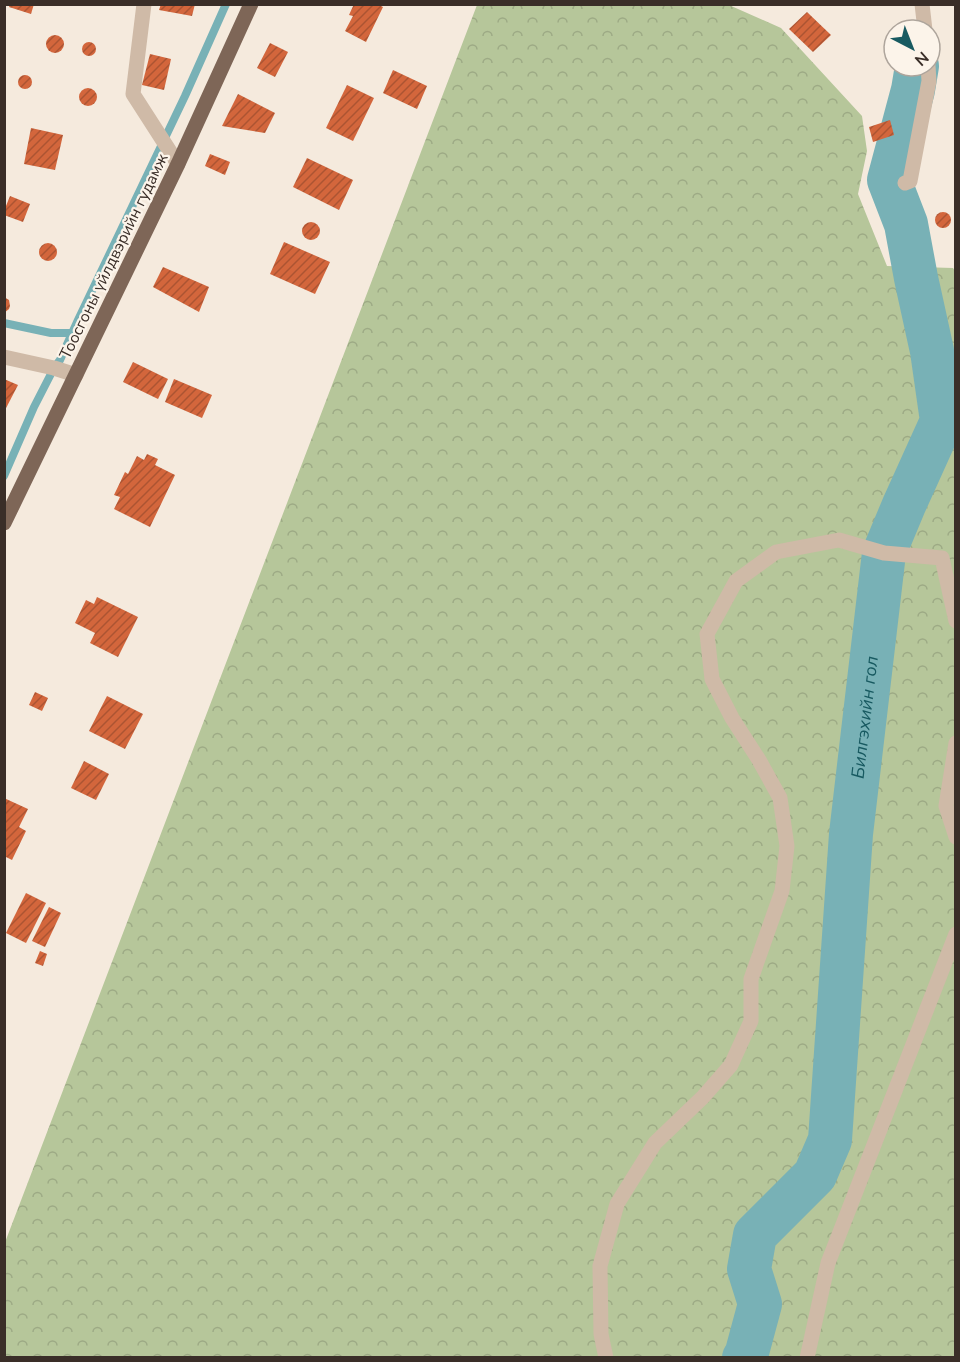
<svg xmlns="http://www.w3.org/2000/svg" width="960" height="1362" font-family="'Nunito Sans',sans-serif">
	<defs>
		<pattern id="forest-crowns" width="20" height="18" patternUnits="userSpaceOnUse" patternTransform="scale(1.5)"><rect width="20" height="18" fill="#b6c69a"/><path d="M2 6a3 3 0 1 1 6 0M12 15a3 3 0 1 1 6 0" fill="none" stroke="#9daa85"/></pattern>
		<pattern id="building-hatch" width="6" height="6" patternUnits="userSpaceOnUse" patternTransform="scale(1.5)"><rect width="6" height="6" fill="#d3663c"/><path d="M-1 1l2-2M0 6l6-6M5 7l2-2" fill="none" stroke="#ac5432"/></pattern>
	</defs>
	<rect width="100%" height="100%" fill="#f5eadd"/>
	<polygon fill="url(#forest-crowns)" points="477,5 729,5 781,28 862,116 867,151 858,194 887,266 953,268 955,271 955,1357 5,1357 4,1245"/>
	<g fill="none" stroke-linecap="round" stroke-linejoin="round">
		<g stroke="#78b1b6" stroke-width="8">
			<polyline points="4,323 51,333 72,333"/>
			<polyline points="4,476 34,407 54,368 60,360 78,320 185,96 226,4"/>
		</g>
		<path stroke="#78b1b6" stroke-width="44" id="s1" d="M 744,1358 L 746,1356 L 760,1304 L 749,1269 L 755,1235 L 815,1175 L 830,1140 L 851,834 L 884,553 L 904,505 L 942,421 L 932,351 L 916,278 L 906,224 L 889,180 L 913,90 L 917,66"/>
	</g>
	<g fill="url(#building-hatch)">
		<polygon points="10,4 34,4 31,14 9,7"/>
		<polygon points="161,4 195,4 192,16 159,10"/>
		<polygon points="354,4 377,4 383,7 366,42 345,31 353,16 349,15"/>
		<polygon points="807,12 831,35 813,52 789,29"/>
		<circle cx="55" cy="44" r="9"/>
		<circle cx="89" cy="49" r="7"/>
		<polygon points="270,43 288,52 275,77 257,68"/>
		<polygon points="150,54 171,59 164,90 142,85"/>
		<polygon points="393,70 427,86 417,109 383,93"/>
		<circle cx="25" cy="82" r="7"/>
		<polygon points="347,85 374,98 353,141 326,128"/>
		<circle cx="88" cy="97" r="9"/>
		<polygon points="238,94 275,113 265,133 222,126"/>
		<polygon points="890,120 894,135 873,142 869,127"/>
		<polygon points="31,128 63,135 55,170 24,164"/>
		<polygon points="210,154 230,162 225,175 205,166"/>
		<polygon points="307,158 353,180 339,210 293,187"/>
		<polygon points="10,196 30,204 23,222 4,215 4,211"/>
		<circle cx="943" cy="220" r="8"/>
		<circle cx="311" cy="231" r="9"/>
		<polygon points="284,242 330,262 315,294 270,274"/>
		<circle cx="48" cy="252" r="9"/>
		<polygon points="163,267 209,287 199,312 153,287"/>
		<polygon points="4,297 9,300 10,306 9,309 4,313"/>
		<polygon points="133,362 168,379 158,399 123,382"/>
		<polygon points="4,379 18,385 4,412"/>
		<polygon points="174,379 212,395 202,418 165,402"/>
		<polygon points="147,454 158,459 155,465 175,475 150,527 114,509 120,497 114,495 125,472 128,474 137,456 144,460"/>
		<polygon points="97,597 138,617 118,657 90,643 95,633 75,623 86,600 94,604"/>
		<polygon points="35,692 48,698 42,711 29,705"/>
		<polygon points="107,696 143,714 125,749 89,731"/>
		<polygon points="84,761 109,774 96,800 71,788"/>
		<polygon points="4,798 28,809 19,827 26,831 12,860 4,856"/>
		<polygon points="26,893 46,903 26,943 6,933"/>
		<polygon points="49,907 61,913 45,947 32,941"/>
		<polygon points="40,951 47,954 43,966 35,963"/>
	</g>
	<g fill="none" stroke-linecap="round" stroke-linejoin="round">
		<g stroke="#cfbaa7" stroke-width="15">
			<polyline points="144,4 133,94 178,164"/>
			<polyline points="922,4 925,30"/>
			<polyline points="905,183 910,181 929,81 928,66"/>
			<polyline points="4,357 54,368 76,375"/>
			<polyline points="956,743 946,806 956,837"/>
			<polyline points="606,1358 601,1334 600,1266 617,1204 655,1143 703,1097 731,1065 751,1021 751,979 782,891 787,846 780,798 759,760 732,718 712,679 707,634 736,581 776,552 839,540 884,553 942,558 956,621"/>
			<polyline points="807,1358 828,1263 956,934"/>
		</g>
		<polyline stroke="#7e6657" stroke-width="15" points="4,523 178,164 251,4"/>
	</g>
	<g text-anchor="middle" stroke-width="4.5" stroke-linejoin="round" paint-order="stroke">
		<g font-size="16" fill="#3a2e28" stroke="#fcf4ea">
			<text transform="translate(113 256) rotate(-64)" y="6">Тоосгоны үйлдвэрийн гудамж</text>
		</g>
		<g font-size="18" font-style="italic" fill="#185a61" stroke="#fcf4ea">
			<text dy="6" stroke="none"><textPath href="#s1" startOffset="675">Билгэхийн гол</textPath></text>
		</g>
	</g>
	<rect width="960" height="1362" fill="none" stroke="#3a2e28" stroke-width="12"/>
	<g transform="translate(912 48) rotate(138)"><circle r="28" fill="#fcf4ea" stroke="#aea59c" stroke-width="1.5"/>
	<path d="M0-4.5L10 22L0 15L-10 22Z" fill="#185a61"/>
	<text y="-9" font-size="16" font-weight="bold" text-anchor="middle" fill="#3a2e28">N</text>
	</g>
</svg>
